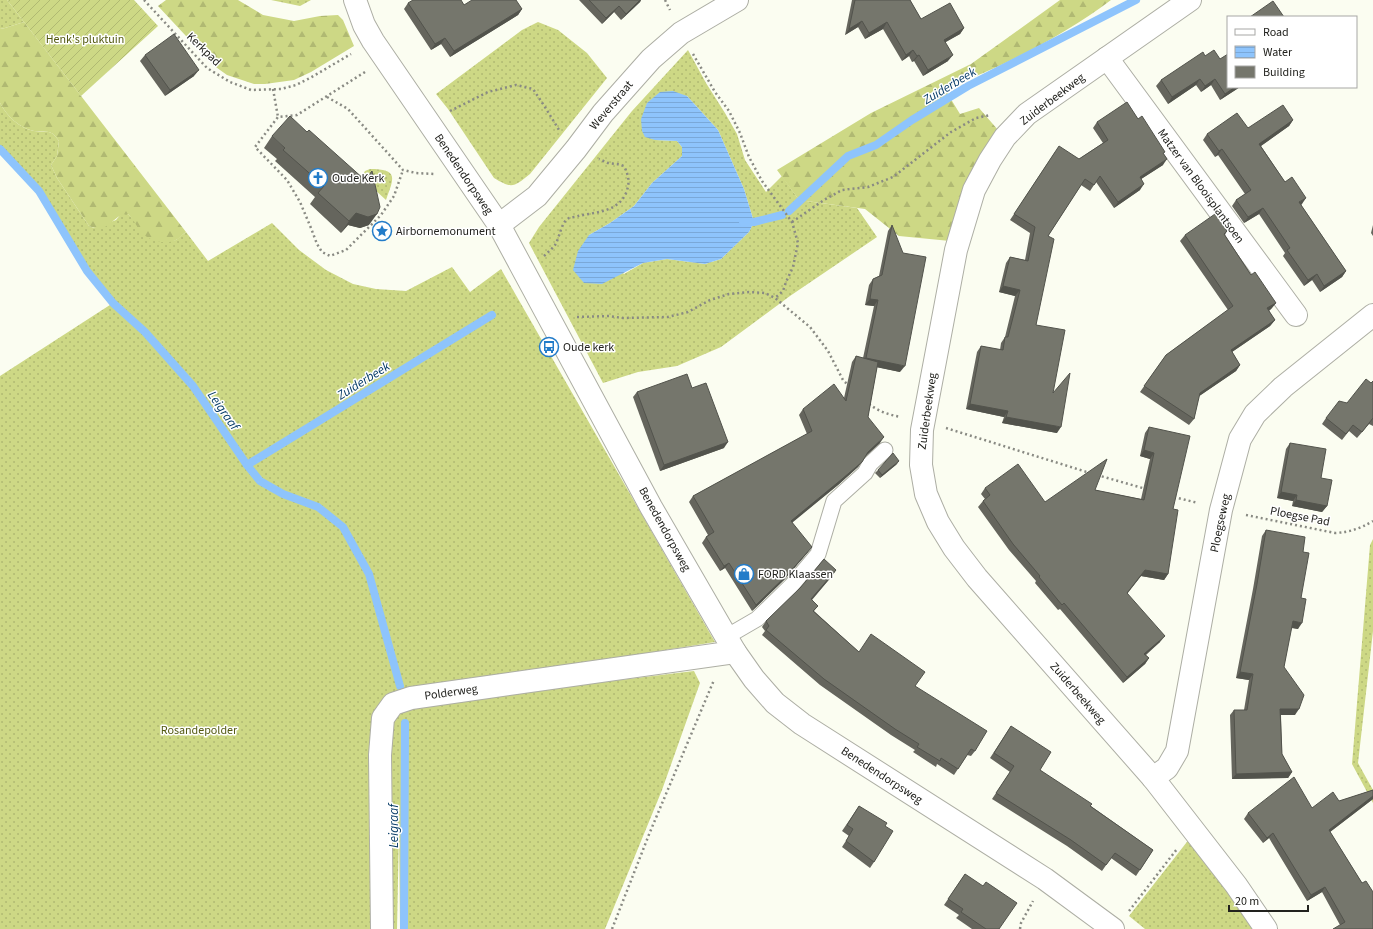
<svg xmlns="http://www.w3.org/2000/svg" width="1373" height="929" font-family="'Source Sans 3',sans-serif">
	<defs>
		<pattern id="grass-dots" width="8" height="8" patternUnits="userSpaceOnUse"><rect width="8" height="8" fill="#cdd885"/><path d="M2 2h.1M6 6h.1" fill="none" stroke="#b0b972" stroke-width="1.8" stroke-linecap="round"/></pattern>
		<pattern id="forest-firs" width="22" height="20" patternUnits="userSpaceOnUse"><rect width="22" height="20" fill="#cdd885"/><path d="M5 1l3.5 6h-7zM16 11l3.5 6h-7z" fill="#b0b972"/></pattern>
		<pattern id="garden-furrows" width="10" height="10" patternUnits="userSpaceOnUse"><rect width="10" height="10" fill="#cdd885"/><path d="M-1 1l2-2M0 10L10 0M9 11l2-2" fill="none" stroke="#b0b972"/></pattern>
		<pattern id="water-rules" width="6" height="5" patternUnits="userSpaceOnUse"><rect width="6" height="5" fill="#8ec4fc"/><path d="M0 2.5h6" fill="none" stroke="#7aa8d8"/></pattern>
	</defs>
	<rect width="100%" height="100%" fill="#fbfdf1"/>
	<g fill="url(#grass-dots)" fill-rule="evenodd">
		<polygon points="0,0 7,0 24,22 5,28 0,29"/>
		<polygon points="271,0 311,0 300,6"/>
		<path d="M 538,22 L 558,30 L 587,53 L 607,78 L 530,174 C 514,187 512,189 494,178 L 448,109 L 436,94 L 522,30 Z"/>
		<path d="M 688,50 L 706,83 L 725,113 L 737,134 L 745,160 L 766,192 L 782,176 L 799,200 L 857,208 L 877,237 L 790,296 L 721,347 L 677,366 L 638,372 L 603,383 L 529,243 L 539,227 L 632,111 ZM 687,96 L 718,130 L 744,189 L 754,222 L 749,232 L 721,259 L 705,264 L 667,259 L 643,263 L 624,274 L 589,235 L 610,223 L 634,206 L 652,183 L 682,156 L 682,147 L 677,141 L 655,140 Z"/>
		<path d="M 0,103 C 7,116 19,128 34,131 C 48,133 50,128 59,141 L 57,156 L 51,165 L 57,178 L 89,226 L 94,228 L 116,220 L 122,213 L 128,214 L 135,220 L 141,231 L 164,242 L 176,240 L 186,232 L 208,261 L 272,223 L 299,250 L 326,270 L 353,284 L 376,289 L 406,291 L 452,267 L 470,292 L 501,269 L 715,642 L 408,692 L 412,705 L 694,671 L 700,683 L 662,790 L 605,929 L 400,929 L 399,830 L 397,929 L 0,929 L 0,376 L 113,303 L 87,271 L 39,191 L 0,149 Z"/>
		<path d="M 370,169 C 399,169 394,178 386,200 L 361,177 L 365,171 Z"/>
		<polygon points="1373,539 1373,631 1358,763 1373,790 1373,803 1352,764 1370,545"/>
		<polygon points="1190,838 1255,929 1145,929 1129,916"/>
	</g>
	<g fill="url(#forest-firs)">
		<polygon points="166,0 238,0 263,15 294,21 320,16 338,15 343,20 354,46 311,72 294,80 265,84 254,84 227,75 213,65 158,6"/>
		<path d="M 1060,0 L 1111,0 C 1063,36 1003,67 946,88 L 949,96 L 960,114 L 979,108 L 998,130 L 977,160 L 958,205 L 950,241 L 899,236 L 865,209 L 799,200 L 777,170 L 871,113 L 971,64 Z"/>
		<path d="M 24,22 L 186,232 C 183,234 180,238 176,240 C 165,245 149,241 141,232 C 136,226 134,219 128,214 C 113,213 110,235 89,226 L 57,178 L 51,165 L 57,156 L 59,141 C 50,128 48,133 34,131 C 19,128 7,116 0,103 L 0,29 L 5,28 Z"/>
	</g>
	<polygon fill="url(#garden-furrows)" points="7,0 134,0 158,26 81,96"/>
	<polygon fill="url(#water-rules)" points="673,91 687,96 718,130 744,189 754,222 749,232 721,259 705,264 667,259 643,263 602,284 584,283 573,270 578,251 589,235 610,223 634,206 652,183 682,156 682,147 677,141 655,140 645,137 642,131 641,119 647,103 660,92"/>
	<g fill="none" stroke-linecap="round" stroke-linejoin="round">
		<g stroke="#8ec4fc" stroke-width="8">
			<polyline points="0,149 39,191 87,271 113,303 145,332 193,386 247,465 260,481 283,494 318,507 343,527 369,574 400,686"/>
			<polyline points="789,211 848,156 876,145 912,120 968,86 1136,0"/>
			<polyline points="743,222 754,222 782,215"/>
			<polyline points="247,465 492,315"/>
			<polyline points="404,929 405,723"/>
		</g>
		<g stroke="#adaea4" stroke-width="17">
			<polyline id="lane" points="726,637 757,619 791,586 818,554 834,501 865,473 870,464 885,450"/>
		</g>
		<g stroke="#adaea4" stroke-width="24">
			<g id="street">
				<polyline points="1190,0 1027,114 1005,137 990,160 974,190 956,250 922,430 921,465 926,494 938,522 954,548 977,578 1153,778 1236,885 1266,929"/>
				<polyline points="1107,58 1296,315"/>
				<polyline points="499,225 537,196 576,149 603,113 651,59 681,33 737,0"/>
				<polyline points="1153,778 1167,768 1177,751 1221,510 1240,439 1255,414 1283,387 1373,315"/>
				<polyline points="382,929 380,755 383,718 393,704 411,698 735,652"/>
			</g>
		</g>
		<g stroke="#adaea4" stroke-width="24">
			<polyline id="secondary" points="355,0 364,25 373,41 499,225 651,507 735,652 754,679 775,703 802,724 1045,879 1113,929"/>
		</g>
		<g stroke="#898a83" stroke-width="2.5" stroke-dasharray="2 3" stroke-linecap="butt">
			<polyline points="144,0 207,68 230,82 251,90 281,89 296,85 310,78 351,54"/>
			<polyline points="665,0 670,10"/>
			<polyline points="693,54 715,92 729,111 740,133 749,157 762,181 792,222 798,243 793,267 786,282 783,291 775,298"/>
			<polyline points="365,72 297,115 278,117 255,147 287,180 300,202 311,228 317,244 322,252 330,256 346,250 381,215 394,196 403,170"/>
			<polyline points="273,89 278,117"/>
			<polyline points="327,97 348,109 403,170 416,173 434,174"/>
			<polyline points="450,111 488,92 516,85 533,89 545,107 559,130"/>
			<polyline points="792,222 824,200 842,190 868,187 893,177 951,132 976,118 991,115"/>
			<path d="M 544,256 C 548,252 552,249 555,245 C 560,237 561,222 569,218 C 572,217 576,217 578,216 C 596,212 618,212 626,193 C 630,183 629,176 624,166 L 617,164 L 608,163 L 599,159"/>
			<polyline points="577,317 609,316 623,318 668,317 688,312 710,300 729,294 749,292 765,293 775,298 810,327 828,351 843,380 849,386"/>
			<path d="M 869,404 C 878,411 889,415 901,417"/>
			<polyline points="946,428 1090,473"/>
			<polyline points="1097,475 1146,489"/>
			<polyline points="1174,497 1198,503"/>
			<path d="M 1246,515 L 1335,533 C 1350,532 1359,529 1373,521"/>
			<polyline points="1129,911 1177,849"/>
			<polyline points="612,929 650,832 714,680"/>
			<polyline points="1020,929 1021,923 1033,901"/>
		</g>
		<use href="#lane" stroke="#fff" stroke-width="15"/>
		<use href="#street" stroke="#fff" stroke-width="22"/>
		<use href="#secondary" stroke="#fff" stroke-width="22"/>
	</g>
	<g fill="#65655d">
		<polygon points="579,0 641,0 640,2 621,20 614,12 602,24"/>
		<polygon points="852,0 910,0 921,19 964,28 960,34 945,42 948,61 923,76 914,61 912,62 909,56 902,61 883,29 865,39 858,27 845,35"/>
		<polygon points="408,3 464,5 522,9 518,15 450,57 441,44 431,50 404,9"/>
		<polygon points="145,55 194,76 165,96 140,61"/>
		<polygon points="1205,56 1220,59 1240,87 1220,100 1211,85 1201,92 1196,85 1168,104 1156,86 1161,80"/>
		<polygon points="1138,119 1163,154 1163,165 1141,179 1140,190 1114,208 1096,182 1090,191 1081,185 1048,236 1036,325 1053,393 1057,433 1002,423 1004,417 966,409 977,352 981,346 1000,350 1001,343 1005,337 1015,296 999,292 1006,263 1010,257 1025,260 1030,233 1010,220 1055,152 1079,159 1103,143 1093,128 1097,122"/>
		<polygon points="1293,120 1289,126 1261,146 1285,182 1302,204 1301,205 1346,271 1342,277 1320,292 1312,280 1304,286 1283,256 1285,253 1259,214 1244,223 1232,206 1236,200 1245,194 1218,155 1215,157 1203,140 1207,134"/>
		<polygon points="272,136 369,225 360,228 348,225 341,233 310,204 315,197 275,161 277,159 264,148"/>
		<polygon points="892,225 900,372 877,367 868,417 880,443 865,456 858,467 838,485 792,522 808,552 784,580 752,611 725,568 720,571 702,543 706,537 708,535 689,502 693,496 807,434 799,415 803,409 844,398 852,362 856,356 863,358 874,306 865,305 869,285 873,279 879,276 888,231"/>
		<polygon points="1373,225 1373,236 1371,233"/>
		<polygon points="1227,231 1225,235 1251,275 1276,303 1271,309 1269,311 1275,320 1270,326 1232,352 1240,365 1236,371 1199,396 1194,419 1189,425 1140,392 1166,355 1228,310 1180,241 1185,235"/>
		<polygon points="1373,381 1373,426 1369,424 1357,438 1349,431 1342,440 1322,424 1326,418 1347,403 1371,383"/>
		<polygon points="692,388 724,448 660,471 633,397 637,392"/>
		<polygon points="1149,427 1173,509 1168,574 1164,580 1141,576 1127,594 1160,642 1146,655 1149,658 1145,664 1123,683 1060,609 1058,610 1035,583 1036,581 1009,550 978,507 983,501 985,499 981,494 985,488 1045,502 1095,490 1141,499 1150,459 1140,456 1145,433"/>
		<polygon points="1290,443 1321,478 1327,506 1322,512 1292,506 1293,501 1277,498 1286,449"/>
		<polygon points="897,464 880,478 875,473 878,470"/>
		<polygon points="1266,530 1303,552 1301,598 1298,629 1291,628 1284,667 1295,715 1281,715 1282,754 1292,772 1288,778 1232,779 1230,715 1234,710 1244,710 1249,680 1236,678 1253,589 1262,536"/>
		<polygon points="836,570 832,576 812,600 818,606 814,611 859,652 915,686 975,751 971,756 967,755 954,775 937,764 936,767 913,752 915,750 891,735 820,685 762,635 765,631 762,627 766,621"/>
		<polygon points="1011,726 1040,770 1153,850 1136,876 1111,858 1102,871 1067,846 992,799 1010,772 990,758"/>
		<polygon points="1373,790 1373,799 1330,832 1362,883 1373,929 1340,925 1322,892 1307,901 1269,838 1263,843 1244,819 1248,813 1312,808 1339,801"/>
		<polygon points="859,806 885,826 874,862 870,868 842,847 849,836 842,831"/>
		<polygon points="965,874 999,929 972,929 956,918 959,915 944,905"/>
	</g>
	<g fill="#52534c">
		<polygon points="640,0 641,0 640,2 621,20 626,14"/>
		<polygon points="619,6 614,12 602,24 606,18"/>
		<polygon points="522,9 518,15 450,57 454,51"/>
		<polygon points="862,21 858,27 845,35 849,29"/>
		<polygon points="887,22 883,29 865,39 869,33"/>
		<polygon points="964,28 960,34 939,46 944,40"/>
		<polygon points="445,38 441,44 431,50 435,44"/>
		<polygon points="913,50 909,56 902,61 906,55"/>
		<polygon points="919,55 914,61 912,62 917,56"/>
		<polygon points="953,55 948,61 923,76 928,70"/>
		<polygon points="199,70 194,76 165,96 170,90"/>
		<polygon points="1200,79 1196,85 1168,104 1172,97"/>
		<polygon points="1215,79 1211,85 1201,92 1205,86"/>
		<polygon points="1235,87 1240,87 1220,100 1225,94"/>
		<polygon points="1293,120 1289,126 1255,150 1259,144"/>
		<polygon points="1222,149 1218,155 1215,157 1219,151"/>
		<polygon points="1167,159 1163,165 1135,183 1140,177"/>
		<polygon points="1144,184 1140,190 1114,208 1118,202"/>
		<polygon points="1306,198 1302,204 1295,208 1299,202"/>
		<polygon points="1263,208 1259,214 1244,223 1248,217"/>
		<polygon points="356,213 377,214 369,225 360,228 348,225 341,233 349,221"/>
		<polygon points="1346,271 1342,277 1320,292 1324,286"/>
		<polygon points="1317,274 1312,280 1304,286 1308,280"/>
		<polygon points="1003,286 1020,290 1015,296 999,292"/>
		<polygon points="870,299 878,300 874,306 865,305"/>
		<polygon points="1276,303 1271,309 1263,314 1267,308"/>
		<polygon points="1275,320 1270,326 1226,356 1231,350"/>
		<polygon points="866,358 905,366 900,372 861,364"/>
		<polygon points="1240,365 1236,371 1195,399 1200,393"/>
		<polygon points="970,404 1008,411 1004,417 966,409"/>
		<polygon points="1006,417 1061,427 1057,433 1002,423"/>
		<polygon points="884,437 880,443 864,458 868,452"/>
		<polygon points="728,442 724,448 660,471 664,465"/>
		<polygon points="1144,450 1154,453 1150,459 1140,456"/>
		<polygon points="899,461 897,464 880,478 882,475"/>
		<polygon points="862,462 858,467 838,485 787,527 791,521"/>
		<polygon points="1281,492 1297,495 1293,501 1277,498"/>
		<polygon points="1296,500 1327,506 1322,512 1292,506"/>
		<polygon points="812,547 808,552 784,580 752,611 756,605"/>
		<polygon points="729,563 725,568 720,571 724,566"/>
		<polygon points="836,570 832,576 807,605 811,599"/>
		<polygon points="1145,570 1168,574 1164,580 1141,576 1123,599"/>
		<polygon points="1293,621 1302,623 1298,629 1289,627"/>
		<polygon points="1165,636 1160,642 1140,659 1144,654"/>
		<polygon points="1149,658 1145,664 1123,683 1127,677"/>
		<polygon points="1240,672 1253,674 1249,680 1236,678"/>
		<polygon points="1280,709 1299,709 1295,715 1277,715"/>
		<polygon points="1292,772 1288,778 1232,779 1236,774"/>
		<polygon points="1373,796 1373,799 1326,835 1329,830"/>
		<polygon points="1273,833 1269,838 1263,843 1267,838"/>
		<polygon points="1325,887 1322,892 1307,901 1311,895"/>
	</g>
	<g fill="#75766c" stroke="#52534c">
		<polygon points="413,0 461,0 464,5 472,0 516,0 522,9 454,51 445,38 435,44 408,3"/>
		<polygon points="589,0 640,0 626,14 619,6 606,18"/>
		<polygon points="855,0 910,0 921,19 950,3 964,28 944,40 953,55 928,70 919,55 917,56 913,50 906,55 887,22 869,33 862,21 849,29"/>
		<polygon points="1273,1 1284,17 1250,17"/>
		<polygon points="174,34 199,70 170,90 145,55"/>
		<polygon points="1214,50 1220,59 1228,54 1228,87 1235,87 1225,94 1215,79 1205,86 1200,79 1172,97 1161,80 1203,52 1205,56"/>
		<polygon points="1127,102 1138,119 1142,116 1165,152 1163,153 1167,159 1140,177 1144,184 1118,202 1100,176 1094,185 1085,179 1048,236 1054,239 1036,325 1065,330 1053,393 1070,373 1061,427 1006,417 1008,411 970,404 981,346 1003,350 1005,337 1008,337 1020,290 1003,286 1010,257 1028,261 1035,227 1014,214 1059,146 1079,159 1108,140 1097,122"/>
		<polygon points="1283,105 1293,120 1259,144 1285,182 1292,177 1306,198 1299,202 1346,271 1324,286 1317,274 1308,280 1287,250 1290,248 1263,208 1248,217 1236,200 1251,190 1222,149 1219,151 1207,134 1237,113 1248,128"/>
		<polygon points="290,116 307,132 309,130 365,180 372,171 380,207 377,214 368,217 356,213 349,221 318,193 324,186 283,150 285,148 272,136"/>
		<polygon points="1215,214 1227,231 1224,234 1251,275 1255,272 1276,303 1267,308 1275,320 1231,350 1240,365 1200,393 1194,419 1144,386 1166,355 1233,306 1185,235"/>
		<polygon points="892,225 903,253 926,257 905,366 866,358 878,300 870,299 873,279 882,275"/>
		<polygon points="856,356 878,362 868,417 884,437 868,452 862,462 842,479 791,521 812,547 788,574 756,605 729,563 724,566 706,537 714,532 693,496 812,431 803,409 834,384 846,401"/>
		<polygon points="687,374 692,388 706,383 728,442 664,465 637,392"/>
		<polygon points="1366,379 1371,383 1373,381 1373,418 1362,432 1353,425 1346,434 1326,418 1339,401 1347,403"/>
		<polygon points="1149,427 1190,436 1173,509 1178,510 1168,574 1145,570 1127,593 1165,636 1144,654 1149,658 1127,677 1064,603 1062,605 1039,577 1040,576 1013,544 983,501 990,495 985,488 1018,464 1045,502 1107,459 1095,490 1144,500 1154,453 1144,450"/>
		<polygon points="1290,443 1326,449 1321,478 1332,480 1327,506 1296,500 1297,495 1281,492"/>
		<polygon points="893,453 899,461 882,475 878,470"/>
		<polygon points="1266,530 1305,537 1303,552 1309,553 1301,598 1306,599 1302,623 1293,621 1284,667 1304,695 1299,709 1280,709 1282,754 1292,772 1236,774 1234,710 1247,710 1253,674 1240,672 1257,584"/>
		<polygon points="824,559 836,570 811,599 818,606 813,611 859,652 871,634 925,672 915,686 987,731 975,751 971,749 958,769 941,758 940,761 917,747 919,744 895,729 824,679 766,630 769,626 766,621 801,587"/>
		<polygon points="1011,726 1051,752 1040,770 1092,804 1090,806 1153,850 1140,870 1115,853 1106,865 1071,840 996,793 1014,766 994,753"/>
		<polygon points="1294,777 1312,808 1333,792 1339,801 1373,790 1373,796 1329,830 1362,883 1366,881 1373,892 1373,929 1333,929 1345,922 1325,887 1311,895 1273,833 1267,838 1248,813"/>
		<polygon points="859,806 887,823 885,826 893,831 874,862 846,841 853,829 847,825"/>
		<polygon points="965,874 983,886 986,882 1017,903 999,929 986,929 961,912 963,909 948,899"/>
	</g>
	<defs>
		<g id="church-ring" transform="scale(1)"><circle r="9.5" fill="#fff" stroke="#237cc9" stroke-width="1.5"/><path d="M-1.2-6h2.4v3.5h3.3v2.4h-3.3V6h-2.4V-.1h-3.3v-2.4h3.3Z" fill="#237cc9"/></g>
		<g id="sight-ring" transform="scale(1)"><circle r="9.5" fill="#fff" stroke="#237cc9" stroke-width="1.5"/><path d="M0-6L1.8-2.2L6-1.7L2.9 1.2L3.7 5.4L0 3.3L-3.7 5.4L-2.9 1.2L-6-1.7L-1.8-2.2Z" fill="#237cc9"/></g>
		<g id="bus-ring" transform="scale(1)"><circle r="9.5" fill="#fff" stroke="#237cc9" stroke-width="1.5"/><path d="M-5-6H5V4H4V6H2V4H-2V6H-4V4H-5ZM-3.5-4V0h7V-4ZM-3.5 1.2v1.5H-2V1.2ZM2 1.2v1.5H3.5V1.2Z" fill="#237cc9"/></g>
		<g id="shop-ring" transform="scale(1)"><circle r="9.5" fill="#fff" stroke="#237cc9" stroke-width="1.5"/><path d="M-5-2.5h2.3a2.7 3.5 0 0 1 5.4 0H5L5.5 6h-11ZM-1.5-2.5h3a1.5 2.3 0 0 0-3 0Z" fill="#237cc9"/></g>
	</defs>
	<g fill-rule="evenodd">
		<use href="#church-ring" x="318" y="178"/>
		<use href="#sight-ring" x="382" y="231"/>
		<use href="#bus-ring" x="549" y="347"/>
		<use href="#shop-ring" x="744" y="574"/>
	</g>
	<g text-anchor="middle" stroke-width="3" stroke-linejoin="round" paint-order="stroke">
		<g font-size="12" fill="#535911" stroke="#fff">
			<text x="85" y="43">Henk's pluktuin</text>
			<text x="199" y="734">Rosandepolder</text>
		</g>
		<g font-size="12" fill="#22221e" stroke="#fff">
			<text transform="translate(204 49) rotate(44)" y="4">Kerkpad</text>
			<text transform="translate(1052 99) rotate(-37)" y="4">Zuiderbeekweg</text>
			<text transform="translate(611 105) rotate(-50)" y="4">Weverstraat</text>
			<text transform="translate(464 174) rotate(56)" y="4">Benedendorpsweg</text>
			<text transform="translate(1201 186) rotate(54)" y="4">Matzer van Blooisplantsoen</text>
			<text transform="translate(927 411) rotate(-82)" y="4">Zuiderbeekweg</text>
			<text transform="translate(1300 516) rotate(11)" y="4">Ploegse Pad</text>
			<text transform="translate(1220 523) rotate(-78)" y="4">Ploegseweg</text>
			<text transform="translate(665 529) rotate(61)" y="4">Benedendorpsweg</text>
			<text transform="translate(451 692) rotate(-8)" y="4">Polderweg</text>
			<text transform="translate(1078 693) rotate(49)" y="4">Zuiderbeekweg</text>
			<text transform="translate(882 775) rotate(33)" y="4">Benedendorpsweg</text>
		</g>
		<g font-size="12" fill="#22221e" stroke="#fff" text-anchor="start">
			<text x="332" y="182">Oude Kerk</text>
			<text x="396" y="235">Airbornemonument</text>
			<text x="563" y="351">Oude kerk</text>
			<text x="758" y="578">FORD Klaassen</text>
		</g>
		<g font-size="13" font-style="italic" fill="#063b66" stroke="#fff">
			<text transform="translate(949 85) rotate(-31)" y="5">Zuiderbeek</text>
			<text transform="translate(363 380) rotate(-32)" y="5">Zuiderbeek</text>
			<text transform="translate(224 410) rotate(55)" y="5">Leigraaf</text>
			<text transform="translate(393 826) rotate(-90)" y="5">Leigraaf</text>
		</g>
	</g>
	<rect x="1227" y="16" width="130" height="72" fill="#ffffff" stroke="#a7a7a5"/>
	<rect x="1235" y="29" width="20" height="6" fill="#ffffff" stroke="#a7a7a5"/>
	<text x="1263" y="36" font-size="12" fill="#22221e">Road</text>
	<rect x="1235" y="46" width="20" height="12" fill="url(#water-rules)" stroke="#a7a7a5"/>
	<text x="1263" y="56" font-size="12" fill="#22221e">Water</text>
	<rect x="1235" y="66" width="20" height="12" fill="#75766c" stroke="#a7a7a5"/>
	<text x="1263" y="76" font-size="12" fill="#22221e">Building</text>
	<path d="M1229 905v6h79v-6" fill="none" stroke="#22221e" stroke-width="2"/>
	<text x="1235" y="905" font-size="12" fill="#22221e" stroke="#ffffff" stroke-width="3" paint-order="stroke">20 m</text>
</svg>
